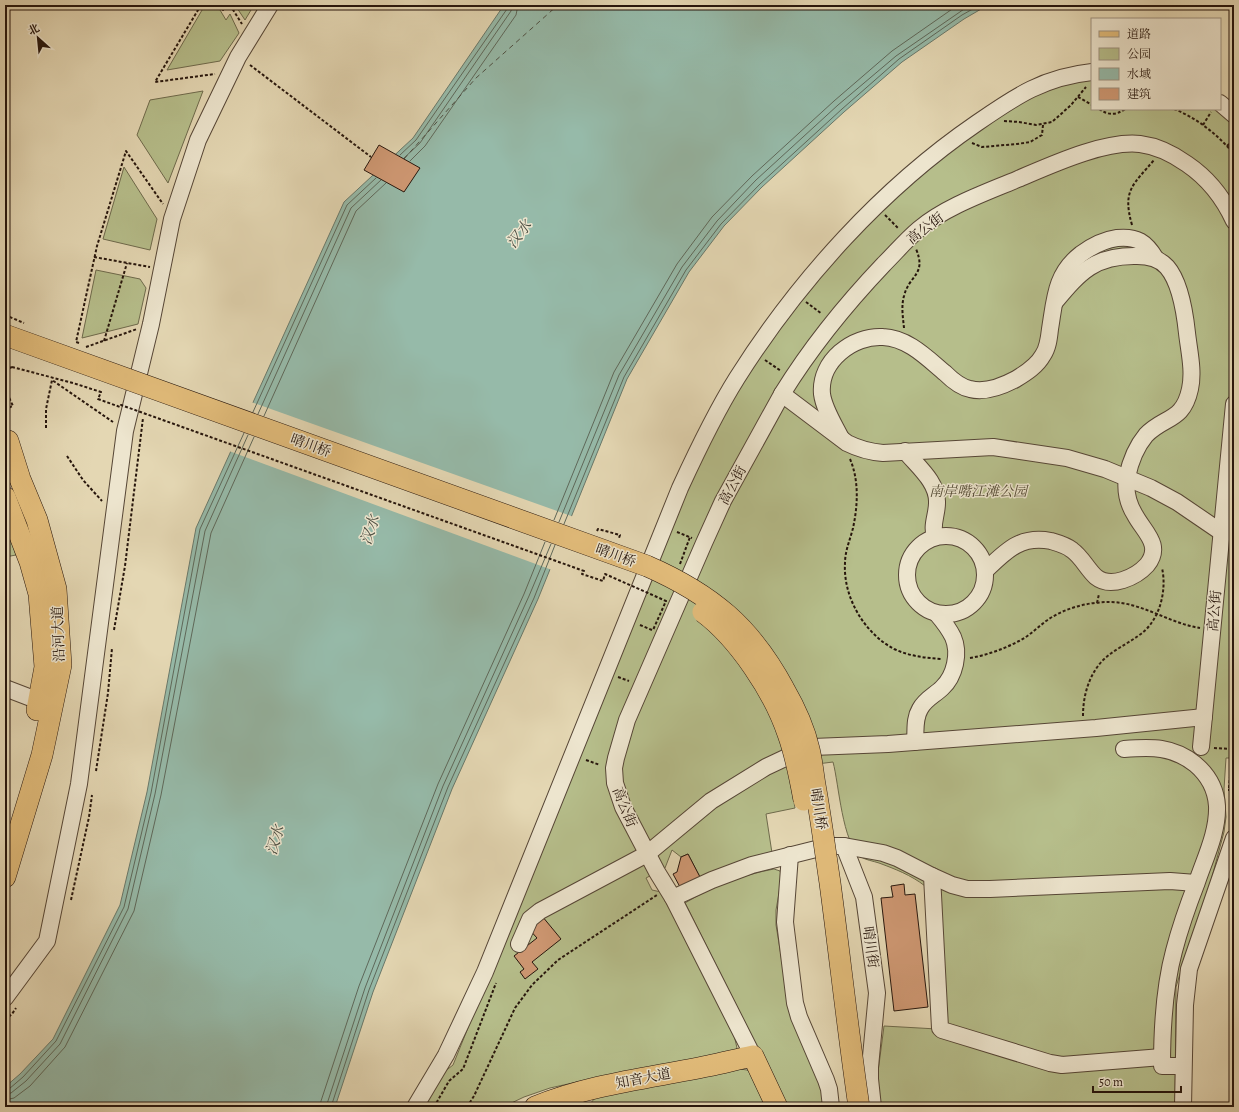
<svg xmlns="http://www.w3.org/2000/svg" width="1239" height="1112" font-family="Alegreya,'Noto Serif SC',serif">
	<rect width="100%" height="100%" fill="#e4d7b3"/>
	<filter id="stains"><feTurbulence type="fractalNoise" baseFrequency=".005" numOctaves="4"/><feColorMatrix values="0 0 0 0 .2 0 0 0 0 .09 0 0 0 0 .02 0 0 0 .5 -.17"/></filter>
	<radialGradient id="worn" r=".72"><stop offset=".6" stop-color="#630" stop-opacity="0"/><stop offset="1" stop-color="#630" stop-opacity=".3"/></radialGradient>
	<g fill="#b6be8b" stroke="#6e6a4c">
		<polygon points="205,5 217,5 226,20 230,14 239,33 220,61 167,70"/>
		<polygon points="235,5 254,5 245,20"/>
		<path d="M 1092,75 L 1092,109 L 1216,109 L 1234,124 L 1234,758 L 1226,758 L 1224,789 L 1226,817 L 1224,832 L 1205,903 L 1180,974 L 1176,987 L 1175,1107 L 881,1107 L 877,1080 L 884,1026 L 937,1029 L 925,886 C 911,875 895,869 879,863 C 873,861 866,860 861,857 C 842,843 839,784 833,762 L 817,764 L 790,780 L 795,808 L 766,814 L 772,853 L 700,877 L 688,854 L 681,857 L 672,850 L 665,868 L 646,878 L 652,890 L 661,892 L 734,1035 L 737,1048 L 735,1051 L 708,1059 L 577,1082 L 550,1088 L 524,1097 L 503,1107 L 422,1107 L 439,1076 L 453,1065 L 691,475 L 737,388 L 804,294 L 858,232 L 914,178 L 1027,95 Z"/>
		<polygon points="203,91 168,183 137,135 150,100"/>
		<polygon points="124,167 157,219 150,250 103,239"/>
		<polygon points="96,270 140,279 146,288 138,324 82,338"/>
		<polygon points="5,520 16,555 5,557"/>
		<path d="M 774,869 L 780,871 L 782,876 L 776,910 L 776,925 L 788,998 L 822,1092 L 824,1107 L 787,1107 L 685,903 C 713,886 742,875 774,869 Z"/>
		<polygon points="740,1069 747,1070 753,1074 769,1107 591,1107 590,1104 599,1093"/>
	</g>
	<polygon fill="#96baa9" stroke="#69786a" points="504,5 988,5 964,19 902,62 844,112 762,187 724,226 689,272 627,379 538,599 452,789 373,992 335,1107 5,1107 5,1087 20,1074 53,1039 120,905 147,792 196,528 344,202 413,138"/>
	<polygon fill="#e4d7b3" points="251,402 574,517 552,570 229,451"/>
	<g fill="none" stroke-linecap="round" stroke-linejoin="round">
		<g stroke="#5e685a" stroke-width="1">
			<polyline points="400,155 416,140 507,9 507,5"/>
			<polyline points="404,158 420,143 511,11 512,5"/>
			<polyline points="410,161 425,146 516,15 518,5"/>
			<polyline points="253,412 347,205 376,178"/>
			<polyline points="258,414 351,208 381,180"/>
			<polyline points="264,416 356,211 386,183"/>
			<polyline points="554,520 614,372 677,264 712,217 752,176 834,101 892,51 958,5"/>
			<polyline points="559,522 619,375 682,267 717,221 756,180 838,105 896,56 970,5"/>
			<polyline points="564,524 624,377 686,270 721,224 760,184 842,109 899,59 962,15 980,5"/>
			<polyline points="5,1089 9,1089 23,1077 56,1041 124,907 151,793 200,529 244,433"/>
			<polyline points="5,1094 11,1093 26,1081 60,1044 128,909 155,794 205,531 248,435"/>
			<polyline points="5,1100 14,1098 30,1086 65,1047 134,911 161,795 211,533 254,437"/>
			<polyline points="320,1107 321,1101 359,986 438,784 524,594 545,542"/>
			<polyline points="326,1107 365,988 443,786 529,596 551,544"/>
			<polyline points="331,1107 369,990 448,787 534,598 555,545"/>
		</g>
		<polyline stroke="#4d4f43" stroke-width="1" stroke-dasharray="5 4" stroke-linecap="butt" points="404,159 476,78 558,5"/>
	</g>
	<g fill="#cf9873" stroke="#26150c">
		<polygon points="379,145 420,168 404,192 364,170"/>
		<polygon points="688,854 700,877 680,887 673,874 677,872 681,857"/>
		<polygon points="904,884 905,895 915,894 928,1007 894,1011 881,898 893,897 891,886"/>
		<polygon points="542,916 561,939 532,962 538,969 525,979 520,972 524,969 514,956 537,938 528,928"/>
	</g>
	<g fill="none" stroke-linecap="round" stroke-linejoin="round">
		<g stroke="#564636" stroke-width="18">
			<g id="minor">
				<polyline points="1220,103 1234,115"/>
				<path d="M 782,394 L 847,443 C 859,449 870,452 883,453 L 993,447 L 1067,458 L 1105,469 L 1151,488 L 1177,502 L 1221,532"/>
				<path d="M 841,438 C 834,424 824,409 822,394 C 819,361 853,335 883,337 C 908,338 927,358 945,373 C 952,380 960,387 970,389 C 985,393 1003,386 1016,379 C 1026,373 1037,366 1043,355 C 1048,348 1049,338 1050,329 C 1055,299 1055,274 1081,254 C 1092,246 1103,240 1117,238 C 1137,236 1146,242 1156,259"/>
				<path d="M 905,451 C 917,466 938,482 937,503 C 937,515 931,525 935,537"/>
				<circle cx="946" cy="575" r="39"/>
				<path d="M 985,571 C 1006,551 1020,535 1051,541 C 1058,543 1066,545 1072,550 C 1082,557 1087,569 1096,577 C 1111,589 1136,577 1147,565 C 1163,545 1144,532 1135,515 C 1128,504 1125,491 1127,477 C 1130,463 1136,447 1146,435 C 1164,416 1183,422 1190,389 C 1194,371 1189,351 1187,333 C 1185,314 1180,282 1167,267 C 1160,259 1148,256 1137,256 C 1095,255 1080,272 1055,302"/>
				<polyline points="5,688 39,701"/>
				<path d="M 915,742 C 916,730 914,719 920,709 C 925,699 935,695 942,688 C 955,676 960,653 953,637 C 949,629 943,621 937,614"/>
				<polyline points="1201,747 1234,404"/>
				<path d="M 1124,749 C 1152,747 1172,746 1195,764 C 1208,775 1216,790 1217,806 C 1218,832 1205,858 1197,882 C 1188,905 1180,928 1174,951 C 1164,988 1162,1028 1162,1066 L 1183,1066"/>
				<polyline points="844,846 864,897 877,993 870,1067 870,1079 873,1107"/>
				<polyline points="790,855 785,922 795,1003 799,1017 826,1080 829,1089 831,1107"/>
				<polyline points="932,876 952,885 967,889 990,889 1170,881 1196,883"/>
				<polyline points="673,898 712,880 752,865 828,846 844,846 883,853 897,858 932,876 940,1028 942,1030 1050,1063 1062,1065 1162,1057"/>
				<polyline points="519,944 530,919 540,911 647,854 711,801 766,767 800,751 813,747 888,744 1096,728 1204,717"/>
				<polyline points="5,998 47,941 79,784 125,431 151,324 172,219 198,140 238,57 270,5"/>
				<path d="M 753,1056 L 673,898 L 657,872 L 623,807 L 615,783 L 614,768 L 616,758 L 627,720 L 704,543 L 723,501 L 782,394 C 811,347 846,304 884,264 C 896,252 906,240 919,229 C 947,206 985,193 1018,179 C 1051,165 1105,140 1140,144 C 1156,146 1173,154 1187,164 C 1209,179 1223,197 1234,221"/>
				<path d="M 415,1107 L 446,1055 L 485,972 L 680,488 C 697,451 715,413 737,378 C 799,280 882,188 977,123 C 1016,96 1044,77 1092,72"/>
				<polyline points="1183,1107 1185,1005 1189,969 1234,838"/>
			</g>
		</g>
		<g stroke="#26150c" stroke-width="22">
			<g id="major">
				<polyline points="5,440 8,441 20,479 37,520 56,589 61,665 42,755 5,877"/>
				<polyline points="5,497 30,562 39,594 45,667 37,710"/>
				<path d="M 535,1107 C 591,1084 650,1078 708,1066 C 723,1063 738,1059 753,1056 L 777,1107"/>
			</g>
		</g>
		<g stroke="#26150c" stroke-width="2" stroke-dasharray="3 2" stroke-linecap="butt">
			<polyline points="201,5 155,82 215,74"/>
			<polyline points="221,5 223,10 227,5"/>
			<polyline points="230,5 242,24"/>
			<polyline points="250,65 371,157"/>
			<polyline points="1078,97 1092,105"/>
			<path d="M 1099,109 C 1108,115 1115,116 1125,109"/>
			<path d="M 1174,109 C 1197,118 1218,135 1234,154"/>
			<polyline points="1004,121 1019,122 1036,125 1052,122 1071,105 1086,87"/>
			<polyline points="1203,125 1211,112"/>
			<polyline points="972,143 982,147 1017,144 1030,142 1042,135 1043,125"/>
			<polyline points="1227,146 1234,139"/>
			<polyline points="885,215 899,229"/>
			<path d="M 1132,225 C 1122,190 1133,185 1154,160"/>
			<polyline points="94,257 150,267"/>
			<polyline points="806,302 822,314"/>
			<path d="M 904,328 C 903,318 901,306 904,296 C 909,275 927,275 916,249"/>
			<polyline points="104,341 127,263"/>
			<polyline points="79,343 76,342 97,246 126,151 163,204"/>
			<polyline points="86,347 137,329"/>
			<polyline points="765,360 781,371"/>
			<polyline points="5,370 12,367"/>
			<polyline points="5,389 13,406 5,409"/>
			<polyline points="46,428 46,409 52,380 113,422"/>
			<polyline points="67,456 83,480 102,501"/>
			<path d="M 850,459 C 859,480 858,505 853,528 C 850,540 845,551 845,563 C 843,597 864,633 894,649 C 909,656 925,658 942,659"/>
			<polyline points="677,532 692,538"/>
			<polyline points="1097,603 1099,594"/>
			<polyline points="640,625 652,630"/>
			<polyline points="114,630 125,566 143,418"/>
			<path d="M 970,658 C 987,655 1004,649 1019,641 C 1029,636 1037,628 1046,621 C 1064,608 1088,602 1109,602 C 1142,602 1168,623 1200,628"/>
			<polyline points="618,677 629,681"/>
			<path d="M 1083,716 C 1083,699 1087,681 1098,666 C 1109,651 1127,645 1142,633 C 1160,619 1167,590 1162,568"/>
			<polyline points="1214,748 1232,749"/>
			<polyline points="586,760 600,765"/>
			<polyline points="96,771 108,693 112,648"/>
			<polyline points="1229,788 1234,732"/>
			<polyline points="1228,790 1234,790"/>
			<polyline points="71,900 89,817 92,795"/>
			<polyline points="5,1020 12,1014 16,1008"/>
			<polyline points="434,1107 449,1081 463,1069 496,983"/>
			<polyline points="467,1107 474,1096 515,1008 532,985 558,960 657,895"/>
		</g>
		<use href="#minor" stroke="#ede5ce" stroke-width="16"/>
		<use href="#major" stroke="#e2bc7a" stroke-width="21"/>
		<g stroke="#26150c" stroke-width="22" stroke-linecap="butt">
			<g id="major-bridge">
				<path d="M 5,335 L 647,566 C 711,594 751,627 784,689 C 795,708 804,727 809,749 C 812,761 813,773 815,785 C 821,818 825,850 830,883 C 840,958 848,1032 859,1107"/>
				<path d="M 703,612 C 738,638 774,692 788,734 C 796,756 800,778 804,800"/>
			</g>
		</g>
		<g stroke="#26150c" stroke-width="2" stroke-dasharray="3 2" stroke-linecap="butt">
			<polyline points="5,315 24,323"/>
			<polyline points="12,367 73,383 101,392 98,399 120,407 121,405 584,571 582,574 603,581 605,574 666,601 653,630"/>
			<polyline points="597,531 598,529 620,535 619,538"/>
			<polyline points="680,564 690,537"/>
		</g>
		<use href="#major-bridge" stroke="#e2bc7a" stroke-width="21"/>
	</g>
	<g text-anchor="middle" stroke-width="3" stroke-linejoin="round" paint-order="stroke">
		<g font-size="14" fill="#26150c" stroke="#ede5ce">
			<text transform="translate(925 228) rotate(-37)" y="5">高公街</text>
			<text transform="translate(311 445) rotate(20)" y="5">晴川桥</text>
			<text transform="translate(732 485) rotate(-62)" y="5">高公街</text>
			<text transform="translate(616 555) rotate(20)" y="5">晴川桥</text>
			<text transform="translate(1214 611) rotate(-85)" y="5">高公街</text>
			<text transform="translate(58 634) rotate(-92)" y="5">沿河大道</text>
			<text transform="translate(625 807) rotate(68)" y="5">高公街</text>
			<text transform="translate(819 809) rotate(81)" y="5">晴川桥</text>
			<text transform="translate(871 947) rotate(82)" y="5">晴川街</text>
			<text transform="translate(643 1078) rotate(-11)" y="5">知音大道</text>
		</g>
		<g font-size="14" font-style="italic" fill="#514832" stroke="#ede5ce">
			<text x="978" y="496">南岸嘴江滩公园</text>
		</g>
		<g font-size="15" font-style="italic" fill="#4d4f43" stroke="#ede5ce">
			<text transform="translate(519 234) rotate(-52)" y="5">汉水</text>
			<text transform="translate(370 530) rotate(-72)" y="5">汉水</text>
			<text transform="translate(275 840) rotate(-73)" y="5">汉水</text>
		</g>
	</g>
	<rect width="1239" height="1112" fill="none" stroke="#e4d7b3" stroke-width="20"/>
	<rect x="6" y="6" width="1227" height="1100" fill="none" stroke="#26150c" stroke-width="2"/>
	<rect x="10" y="10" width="1219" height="1092" fill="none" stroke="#26150c"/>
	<rect x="1091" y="18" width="130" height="92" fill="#ede5ce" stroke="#9d9280"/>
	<rect x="1099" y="31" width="20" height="6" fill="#e2bc7a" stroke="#9d9280"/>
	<text x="1127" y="38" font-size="12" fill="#26150c">道路</text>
	<rect x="1099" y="48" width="20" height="12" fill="#b6be8b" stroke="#9d9280"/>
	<text x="1127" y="58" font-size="12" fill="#26150c">公园</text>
	<rect x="1099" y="68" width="20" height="12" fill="#96baa9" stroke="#9d9280"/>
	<text x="1127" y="78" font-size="12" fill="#26150c">水域</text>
	<rect x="1099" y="88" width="20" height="12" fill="#cf9873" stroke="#9d9280"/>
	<text x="1127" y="98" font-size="12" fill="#26150c">建筑</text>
	<g transform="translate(38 38) rotate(333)" stroke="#ede5ce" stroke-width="3" paint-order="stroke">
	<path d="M0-3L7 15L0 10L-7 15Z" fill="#26150c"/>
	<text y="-6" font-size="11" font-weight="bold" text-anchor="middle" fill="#26150c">北</text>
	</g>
	<path d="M1093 1086v6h88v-6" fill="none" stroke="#26150c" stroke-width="2"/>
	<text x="1099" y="1086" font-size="12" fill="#26150c" stroke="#ede5ce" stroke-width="3" paint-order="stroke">50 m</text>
	<rect width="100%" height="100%" filter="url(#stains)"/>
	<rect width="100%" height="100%" fill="url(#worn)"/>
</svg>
